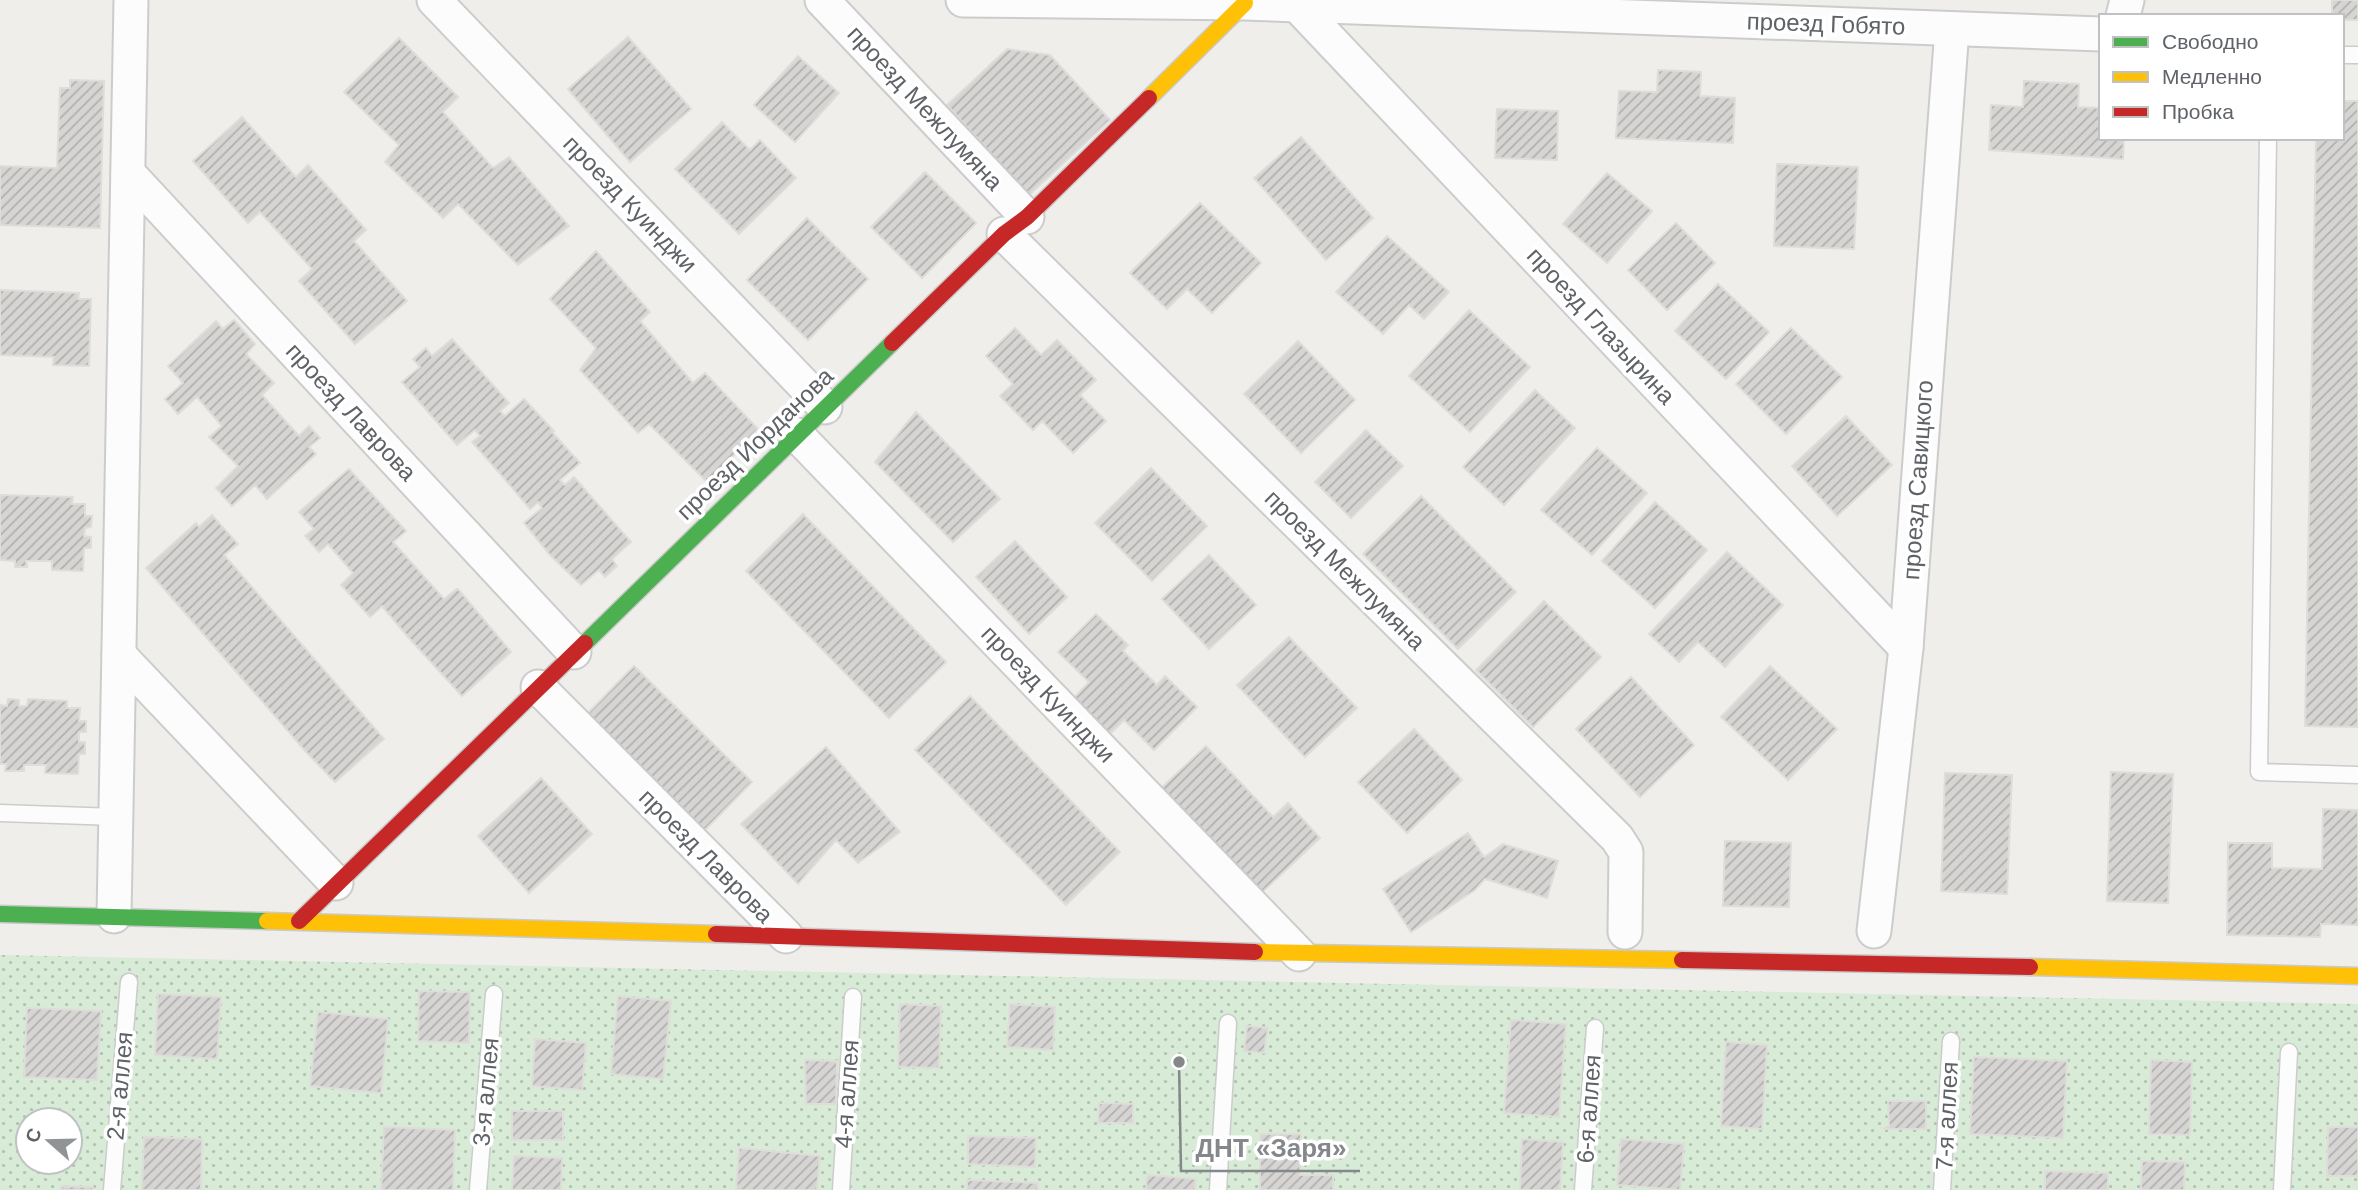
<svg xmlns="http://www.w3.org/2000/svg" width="2358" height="1190" font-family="Arial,sans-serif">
	<defs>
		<pattern id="park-dots" width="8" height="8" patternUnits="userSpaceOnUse" patternTransform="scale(1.75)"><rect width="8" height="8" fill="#d8ebd6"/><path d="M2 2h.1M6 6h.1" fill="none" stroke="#b2c2b1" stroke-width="1.8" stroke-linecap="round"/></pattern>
		<pattern id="building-hatch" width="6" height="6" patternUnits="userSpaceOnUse" patternTransform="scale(1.75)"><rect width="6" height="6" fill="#d6d5d3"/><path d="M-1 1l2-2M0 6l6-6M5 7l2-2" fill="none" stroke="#b1b0af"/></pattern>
	</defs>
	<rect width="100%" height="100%" fill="#efeeea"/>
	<path fill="url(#park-dots)" fill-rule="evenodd" d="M 0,955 L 2358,1004 L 2358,1190 L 0,1190 ZM 28,1120 L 70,1120 L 70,1162 L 28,1162 Z"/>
	<g fill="url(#building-hatch)" stroke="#deddd9" stroke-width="2">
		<polygon points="2332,0 2358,0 2358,20 2342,20 2342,16 2332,16"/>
		<polygon points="628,37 691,109 630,162 568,89"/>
		<polygon points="399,38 458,97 443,112 493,168 509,157 569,226 518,265 458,204 443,218 385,162 399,145 344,92"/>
		<polygon points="1007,49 1050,55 1110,120 1029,195 947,105"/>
		<polygon points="798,56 839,93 795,142 754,105"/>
		<polygon points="1658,70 1701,72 1700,96 1735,98 1733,143 1616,138 1619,91 1657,92"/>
		<polygon points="70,80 104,81 100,228 0,225 0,166 57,168 60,88 70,88"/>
		<polygon points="2024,81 2079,84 2078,107 2101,108 2101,138 2124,138 2123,159 1989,150 1991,105 2023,107"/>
		<polygon points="2342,101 2358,101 2358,727 2305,726 2316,138 2342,138"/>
		<polygon points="1497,109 1558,111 1557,160 1495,158"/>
		<polygon points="242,117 296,177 308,165 338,198 366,230 354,241 407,301 355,344 299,281 312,269 260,212 248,223 193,161"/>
		<polygon points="722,122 750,150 760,140 796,178 739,234 675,169"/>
		<polygon points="1301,137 1373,218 1326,260 1254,178"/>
		<polygon points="1777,164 1858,167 1854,249 1774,246"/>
		<polygon points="925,172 976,223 922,278 871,227"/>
		<polygon points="1607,173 1652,211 1607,263 1563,224"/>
		<polygon points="1200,203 1261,263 1212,313 1187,289 1167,309 1130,273"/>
		<polygon points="807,218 868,279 808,340 747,280"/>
		<polygon points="1676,223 1715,263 1667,310 1628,270"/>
		<polygon points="1387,236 1449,292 1424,319 1409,305 1383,334 1336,292"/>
		<polygon points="596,251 650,312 640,321 693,383 705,373 758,429 708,483 649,424 638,433 580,370 596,348 550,299"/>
		<polygon points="1718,284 1769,332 1726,379 1675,331"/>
		<polygon points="0,290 79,293 78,299 91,299 89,366 53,365 54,357 0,355"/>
		<polygon points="1469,310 1530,367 1470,432 1409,376"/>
		<polygon points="234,320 255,344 246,354 274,383 262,395 299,436 309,426 320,438 309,447 316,454 267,499 255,485 232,506 216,488 238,466 209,437 222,426 197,397 178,414 165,399 183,383 168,366 216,321 223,329"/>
		<polygon points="1015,328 1041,355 1057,340 1096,380 1080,395 1106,421 1073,453 1042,421 1033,430 1000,396 1013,384 986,356"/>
		<polygon points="1791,328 1842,377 1786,434 1736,384"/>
		<polygon points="452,339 509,403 500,411 505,416 524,399 554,431 552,432 580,463 560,480 565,485 574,477 631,542 612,559 617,566 605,577 599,570 581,585 550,555 524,523 542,508 538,502 530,509 502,476 472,442 480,436 475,430 457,445 402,382 420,367 413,359 426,348 432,356"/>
		<polygon points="1298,341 1355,400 1301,453 1244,394"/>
		<polygon points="1535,390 1575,428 1504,505 1463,467"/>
		<polygon points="916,412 1000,499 953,542 875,462"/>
		<polygon points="1846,416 1892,465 1837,516 1792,466"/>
		<polygon points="1366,430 1403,466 1351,518 1315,482"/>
		<polygon points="1597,448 1647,493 1592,555 1541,510"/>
		<polygon points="1151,468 1207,526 1152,581 1095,523"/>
		<polygon points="349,469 406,531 393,542 444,599 457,589 459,590 511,652 462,696 408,637 382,606 370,617 341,585 353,573 328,544 319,552 305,536 314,529 299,512"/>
		<polygon points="0,495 73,497 72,504 85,504 85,516 92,516 91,527 85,528 84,536 91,537 91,548 84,548 83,571 52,570 52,561 26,561 27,567 15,567 15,561 0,560"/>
		<polygon points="1421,496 1516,592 1458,649 1363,554"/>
		<polygon points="1655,502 1707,550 1655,608 1602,561"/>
		<polygon points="803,514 946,662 889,718 746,571"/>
		<polygon points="212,515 238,544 224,555 384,739 335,782 307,753 146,568 196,523 199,527"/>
		<polygon points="1015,541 1067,597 1029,634 976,577"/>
		<polygon points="1727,552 1783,605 1725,667 1698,642 1679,662 1649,634"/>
		<polygon points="1209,555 1256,605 1209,649 1162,599"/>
		<polygon points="1544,601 1601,657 1533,727 1476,670"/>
		<polygon points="1096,614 1128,645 1123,651 1157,685 1165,676 1197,707 1154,750 1124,720 1110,734 1074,698 1089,682 1058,652"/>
		<polygon points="1289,637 1357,708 1305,757 1237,685"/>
		<polygon points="634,666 752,782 702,833 584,717"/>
		<polygon points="1770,666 1837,729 1788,780 1721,717"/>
		<polygon points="1631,677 1694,745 1640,797 1576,729"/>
		<polygon points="970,696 1120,852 1066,905 915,750"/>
		<polygon points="8,699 19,700 19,706 27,706 28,699 67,701 67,708 80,708 79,721 86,721 86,732 79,732 79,742 85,742 85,754 79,754 78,774 45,773 46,765 24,765 24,771 5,771 6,764 0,764 0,705 7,706"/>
		<polygon points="1414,729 1462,780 1407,833 1358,782"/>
		<polygon points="1206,746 1273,817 1288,803 1320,838 1256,898 1157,792"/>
		<polygon points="826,747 900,832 858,863 836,840 798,884 741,824"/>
		<polygon points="2111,772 2173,774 2168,903 2107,901"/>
		<polygon points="1945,773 2012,775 2007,894 1941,891"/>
		<polygon points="541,778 592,834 529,893 478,836"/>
		<polygon points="2323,809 2358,810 2358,925 2321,924 2320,937 2227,935 2228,843 2272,843 2272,868 2322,869"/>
		<polygon points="1468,833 1484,857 1503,844 1558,861 1547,898 1485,879 1475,890 1411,932 1383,889"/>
		<polygon points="1725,841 1791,843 1789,907 1723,906"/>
		<polygon points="419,991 470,992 469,1043 418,1041"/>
		<polygon points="158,994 221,997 217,1059 155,1055"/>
		<polygon points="618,996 671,1001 663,1079 611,1074"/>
		<polygon points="900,1004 941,1006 939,1068 898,1067"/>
		<polygon points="1010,1004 1055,1007 1053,1050 1007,1047"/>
		<polygon points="27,1008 101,1011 97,1080 24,1077"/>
		<polygon points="318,1012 388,1019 381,1093 310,1086"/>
		<polygon points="1511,1020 1566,1024 1559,1117 1504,1113"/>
		<polygon points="1247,1026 1268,1028 1264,1053 1244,1051"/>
		<polygon points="535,1039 586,1043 582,1090 532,1086"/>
		<polygon points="1726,1042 1767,1045 1762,1129 1721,1126"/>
		<polygon points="1974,1057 2067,1061 2063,1138 1970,1134"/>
		<polygon points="805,1060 837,1061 836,1104 806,1104"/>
		<polygon points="2151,1060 2192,1062 2190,1135 2149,1134"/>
		<polygon points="1888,1101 1926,1101 1926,1129 1883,1129 1889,1126"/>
		<polygon points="1099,1103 1133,1104 1133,1123 1098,1123"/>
		<rect x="512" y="1111" width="51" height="29"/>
		<polygon points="384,1127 455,1130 453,1190 381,1190"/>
		<polygon points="2328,1127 2358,1127 2358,1176 2327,1176"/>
		<polygon points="1260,1134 1301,1134 1300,1175 1333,1175 1333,1190 1260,1190"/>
		<polygon points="968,1136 1036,1138 1035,1167 968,1164"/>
		<polygon points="144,1137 202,1139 201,1190 142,1190"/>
		<polygon points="1522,1139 1563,1142 1560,1190 1520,1190"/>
		<polygon points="1621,1139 1684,1144 1680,1190 1617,1185"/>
		<polygon points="739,1148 820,1156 817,1190 736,1190"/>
		<polygon points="514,1156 562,1158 561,1190 512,1190"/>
		<polygon points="2142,1161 2185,1162 2184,1190 2141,1190"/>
		<polygon points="2045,1171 2108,1173 2108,1190 2045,1190"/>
		<polygon points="1147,1175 1196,1179 1195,1190 1146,1190"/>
		<polygon points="967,1180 1038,1183 1038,1190 967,1190"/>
		<polygon points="61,1186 93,1187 93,1190 61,1190"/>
	</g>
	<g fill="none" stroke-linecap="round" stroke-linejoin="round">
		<g stroke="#cbcccc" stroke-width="19">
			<g id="lane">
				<polyline points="2342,55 2358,55"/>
				<polyline points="2268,138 2259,772 2358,775"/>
				<polyline points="0,813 116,817"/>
				<polyline points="112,1190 129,982"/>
				<polyline points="478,1190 494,994"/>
				<polyline points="841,1190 853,997"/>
				<polyline points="1218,1190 1228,1023"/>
				<polyline points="1583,1190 1595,1028"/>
				<polyline points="1942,1190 1951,1041"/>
				<polyline points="2282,1190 2289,1052"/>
			</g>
		</g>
		<g stroke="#cbcccc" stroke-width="37">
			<g id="street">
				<polyline points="434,0 825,407"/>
				<polyline points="822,0 1027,217"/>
				<polyline points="963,0 1245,3 2101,34"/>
				<polyline points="1296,4 1906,648"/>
				<polyline points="2123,16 2127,0"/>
				<polyline points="128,173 574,652"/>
				<polyline points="1004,234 1617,838 1626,852 1625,932"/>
				<polyline points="797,435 1299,954"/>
				<polyline points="119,655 336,883"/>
				<polyline points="538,687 786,936"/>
				<polyline points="114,916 131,0"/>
				<polyline points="1874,931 1906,648 1952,29"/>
			</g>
		</g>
		<g stroke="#cacacb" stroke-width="19">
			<g id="fast">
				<polyline points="585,643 892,343"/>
				<polyline points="0,914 267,921"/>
			</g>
		</g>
		<g stroke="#cacacb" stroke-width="19">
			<g id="slow">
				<polyline points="1149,98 1245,3"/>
				<polyline points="267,921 716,934"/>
				<polyline points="1255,952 1682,960"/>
				<polyline points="2030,967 2358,976"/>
			</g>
		</g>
		<g stroke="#cacacb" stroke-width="19">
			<g id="jam">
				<polyline points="892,343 1004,234 1027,217 1149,98"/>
				<polyline points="299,921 585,643"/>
				<polyline points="716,934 1255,952"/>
				<polyline points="1682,960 2030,967"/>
			</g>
		</g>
		<use href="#lane" stroke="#fdfcfc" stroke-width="16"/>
		<use href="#street" stroke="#fdfcfc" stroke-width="33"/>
		<use href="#fast" stroke="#4caf50" stroke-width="16"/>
		<use href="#slow" stroke="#ffc107" stroke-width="16"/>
		<use href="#jam" stroke="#c62828" stroke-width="16"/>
	</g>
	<g text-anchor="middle" stroke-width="7" stroke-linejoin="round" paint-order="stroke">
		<g font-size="24" fill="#5f6368" stroke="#fff">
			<text transform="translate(1826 24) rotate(2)" y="8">проезд Гобято</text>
			<text transform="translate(925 108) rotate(47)" y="8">проезд Межлумяна</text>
			<text transform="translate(630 204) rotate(46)" y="8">проезд Куинджи</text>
			<text transform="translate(1601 326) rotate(47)" y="8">проезд Глазырина</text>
			<text transform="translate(351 412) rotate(47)" y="8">проезд Лаврова</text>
			<text transform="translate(755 444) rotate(-44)" y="8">проезд Иорданова</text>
			<text transform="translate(1918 480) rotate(-86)" y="8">проезд Савицкого</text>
			<text transform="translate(1345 570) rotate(45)" y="8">проезд Межлумяна</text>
			<text transform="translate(1048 694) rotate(46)" y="8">проезд Куинджи</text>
			<text transform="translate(706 856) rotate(45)" y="8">проезд Лаврова</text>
			<text transform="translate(120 1086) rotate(-85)" y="8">2-я аллея</text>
			<text transform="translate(486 1092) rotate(-85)" y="8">3-я аллея</text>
			<text transform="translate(847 1094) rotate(-86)" y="8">4-я аллея</text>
			<text transform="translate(1589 1109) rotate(-86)" y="8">6-я аллея</text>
			<text transform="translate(1947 1116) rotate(-87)" y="8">7-я аллея</text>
		</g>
	</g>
	<path fill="none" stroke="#84888a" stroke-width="2.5" d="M1179 1062L1181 1171H1360"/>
	<circle fill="#84888a" stroke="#fff" stroke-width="2.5" cx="1179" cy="1062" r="7"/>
	<g font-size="26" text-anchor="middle" font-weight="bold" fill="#84888a" stroke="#fff" stroke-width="7" stroke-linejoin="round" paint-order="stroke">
		<text x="1271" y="1157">ДНТ «Заря»</text>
	</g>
	<rect x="2099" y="14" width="245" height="126" fill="#ffffff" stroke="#bfc1c3" stroke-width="2"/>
	<rect x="2113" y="37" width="35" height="10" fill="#4caf50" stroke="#bfc1c3" stroke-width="2"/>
	<text x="2162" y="49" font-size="21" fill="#5f6368">Свободно</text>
	<rect x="2113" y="72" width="35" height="10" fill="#ffc107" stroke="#bfc1c3" stroke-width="2"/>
	<text x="2162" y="84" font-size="21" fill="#5f6368">Медленно</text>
	<rect x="2113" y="107" width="35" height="10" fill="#c62828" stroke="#bfc1c3" stroke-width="2"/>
	<text x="2162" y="119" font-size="21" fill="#5f6368">Пробка</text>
	<g transform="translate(49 1141) rotate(290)"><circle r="33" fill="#ffffff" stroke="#bfc1c3" stroke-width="2"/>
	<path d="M0-5L12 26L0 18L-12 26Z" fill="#919496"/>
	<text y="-10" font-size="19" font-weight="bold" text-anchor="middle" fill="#5f6368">С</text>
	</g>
</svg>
